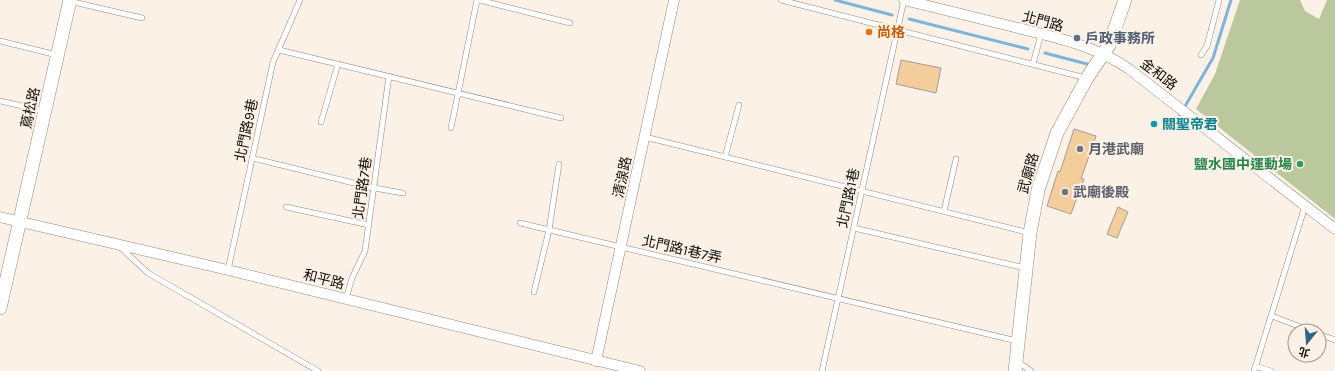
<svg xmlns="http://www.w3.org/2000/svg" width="1335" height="371" font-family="Karla,'Noto Sans TC',sans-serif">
	<rect width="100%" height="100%" fill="#fcf1e6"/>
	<polygon fill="#bbc89e" points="1240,0 1300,0 1305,11 1319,19 1327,0 1335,0 1335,219 1196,109 1215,74"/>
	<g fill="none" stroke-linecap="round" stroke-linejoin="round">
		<g stroke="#7fb4d9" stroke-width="3">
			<polyline points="835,0 892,15"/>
			<polyline points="909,19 1028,49"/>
			<polyline points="1045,53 1087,64"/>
			<polyline points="1173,127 1213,58 1231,0"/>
		</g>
	</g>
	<g fill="#f4cd9c" stroke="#a59c91">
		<polygon points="901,60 941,68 936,93 896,84"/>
		<polygon points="1074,129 1096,136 1081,179 1084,179 1071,214 1047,206 1058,171 1060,172"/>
		<polygon points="1118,207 1128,212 1117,238 1107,234"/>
	</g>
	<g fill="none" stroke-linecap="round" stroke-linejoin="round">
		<g stroke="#92887e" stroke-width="6">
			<g id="lane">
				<polyline points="479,0 570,23"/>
				<polyline points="781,0 1086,78"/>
				<polyline points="69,1 142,18"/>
				<polyline points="0,41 57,55"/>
				<polyline points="279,50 561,118"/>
				<polyline points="1201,55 1207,46 1219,0"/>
				<polyline points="1033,64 1041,34"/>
				<polyline points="0,101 44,111"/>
				<polyline points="321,122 338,64"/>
				<polyline points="451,128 477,0"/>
				<polyline points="645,137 1030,233"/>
				<polyline points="725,157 739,105"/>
				<polyline points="252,158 374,188 403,193"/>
				<polyline points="286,207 369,225"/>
				<polyline points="944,211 956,159"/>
				<polyline points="520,223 1017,341"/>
				<polyline points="854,228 1025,268"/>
				<polyline points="120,247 148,273 318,371"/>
				<polyline points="228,270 273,62 300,0"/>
				<polyline points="534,292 549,230 559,164"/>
				<polyline points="346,299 352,278 365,251 389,76"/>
				<polyline points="1272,316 1311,331"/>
				<polyline points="1319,334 1335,340"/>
				<polyline points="1017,361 1031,371"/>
				<polyline points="1255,366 1271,371"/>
				<polyline points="822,371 904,0"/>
				<polyline points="1254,371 1305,206"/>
			</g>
		</g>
		<g stroke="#92887e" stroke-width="11">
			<g id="street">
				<path d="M 904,0 C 941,9 978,18 1014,27 C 1054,37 1095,45 1129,69 L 1335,229"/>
				<polyline points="0,217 228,270 640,371"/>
				<polyline points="596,361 674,0"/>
			</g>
		</g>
		<g stroke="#92887e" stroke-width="14">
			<g id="secondary">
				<polyline points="0,308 70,0"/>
				<polyline points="1015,371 1030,233 1038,190 1057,133 1087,78 1109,45 1125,0"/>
			</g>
		</g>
		<use href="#lane" stroke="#fff" stroke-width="5"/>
		<use href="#street" stroke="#fff" stroke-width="10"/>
		<use href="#secondary" stroke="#fff" stroke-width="13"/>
	</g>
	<circle fill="#e8710a" stroke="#fcf1e6" stroke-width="1.5" cx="869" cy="32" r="4"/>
	<circle fill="#5c6f8a" stroke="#fcf1e6" stroke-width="1.5" cx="1077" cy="38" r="4"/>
	<circle fill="#0f9aa8" stroke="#fcf1e6" stroke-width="1.5" cx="1154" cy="124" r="4"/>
	<g fill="#6b7280" stroke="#fcf1e6" stroke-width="1.5">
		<circle cx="1080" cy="149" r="4"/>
		<circle cx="1065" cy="192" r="4"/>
	</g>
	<circle fill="#2e9e5b" stroke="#fcf1e6" stroke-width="1.5" cx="1300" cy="164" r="4"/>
	<g text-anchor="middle" stroke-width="4" stroke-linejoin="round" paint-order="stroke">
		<g font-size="14" fill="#110e0a" stroke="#fcf1e6">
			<text transform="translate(1043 21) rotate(15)" y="5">北門路</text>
			<text transform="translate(1159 74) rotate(37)" y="5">金和路</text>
			<text transform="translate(30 108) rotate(-77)" y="5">蔦松路</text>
			<text transform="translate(246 130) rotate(-78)" y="5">北門路9巷</text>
			<text transform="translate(1028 173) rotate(-74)" y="5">武廟路</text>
			<text transform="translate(622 177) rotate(-78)" y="5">清湶路</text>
			<text transform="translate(362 188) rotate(-82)" y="5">北門路7巷</text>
			<text transform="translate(848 198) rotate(-78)" y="5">北門路1巷</text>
			<text transform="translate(682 249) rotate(13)" y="5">北門路1巷7弄</text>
			<text transform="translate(324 279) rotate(14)" y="5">和平路</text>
		</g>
		<g font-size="14" font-weight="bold" fill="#c56008" stroke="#fcf1e6" text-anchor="start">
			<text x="877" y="37">尚格</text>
		</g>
		<g font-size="14" font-weight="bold" fill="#4e5e75" stroke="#fcf1e6" text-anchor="start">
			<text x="1085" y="43">戶政事務所</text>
		</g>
		<g font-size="14" font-weight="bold" fill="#0d838f" stroke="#fcf1e6" text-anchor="start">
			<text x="1162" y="129">關聖帝君</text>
		</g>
		<g font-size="14" font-weight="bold" fill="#5b616d" stroke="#fcf1e6" text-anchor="start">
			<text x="1088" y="154">月港武廟</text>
			<text x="1073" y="197">武廟後殿</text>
		</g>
		<g font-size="14" font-weight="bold" fill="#27864d" stroke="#fcf1e6" text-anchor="end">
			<text x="1292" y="169">鹽水國中運動場</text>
		</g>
	</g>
	<g transform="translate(1307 343) rotate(197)"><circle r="19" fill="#fcf1e6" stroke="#9e968e"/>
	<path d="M0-3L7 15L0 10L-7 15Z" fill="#306480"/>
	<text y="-6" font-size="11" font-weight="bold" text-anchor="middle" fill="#110e0a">北</text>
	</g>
</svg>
